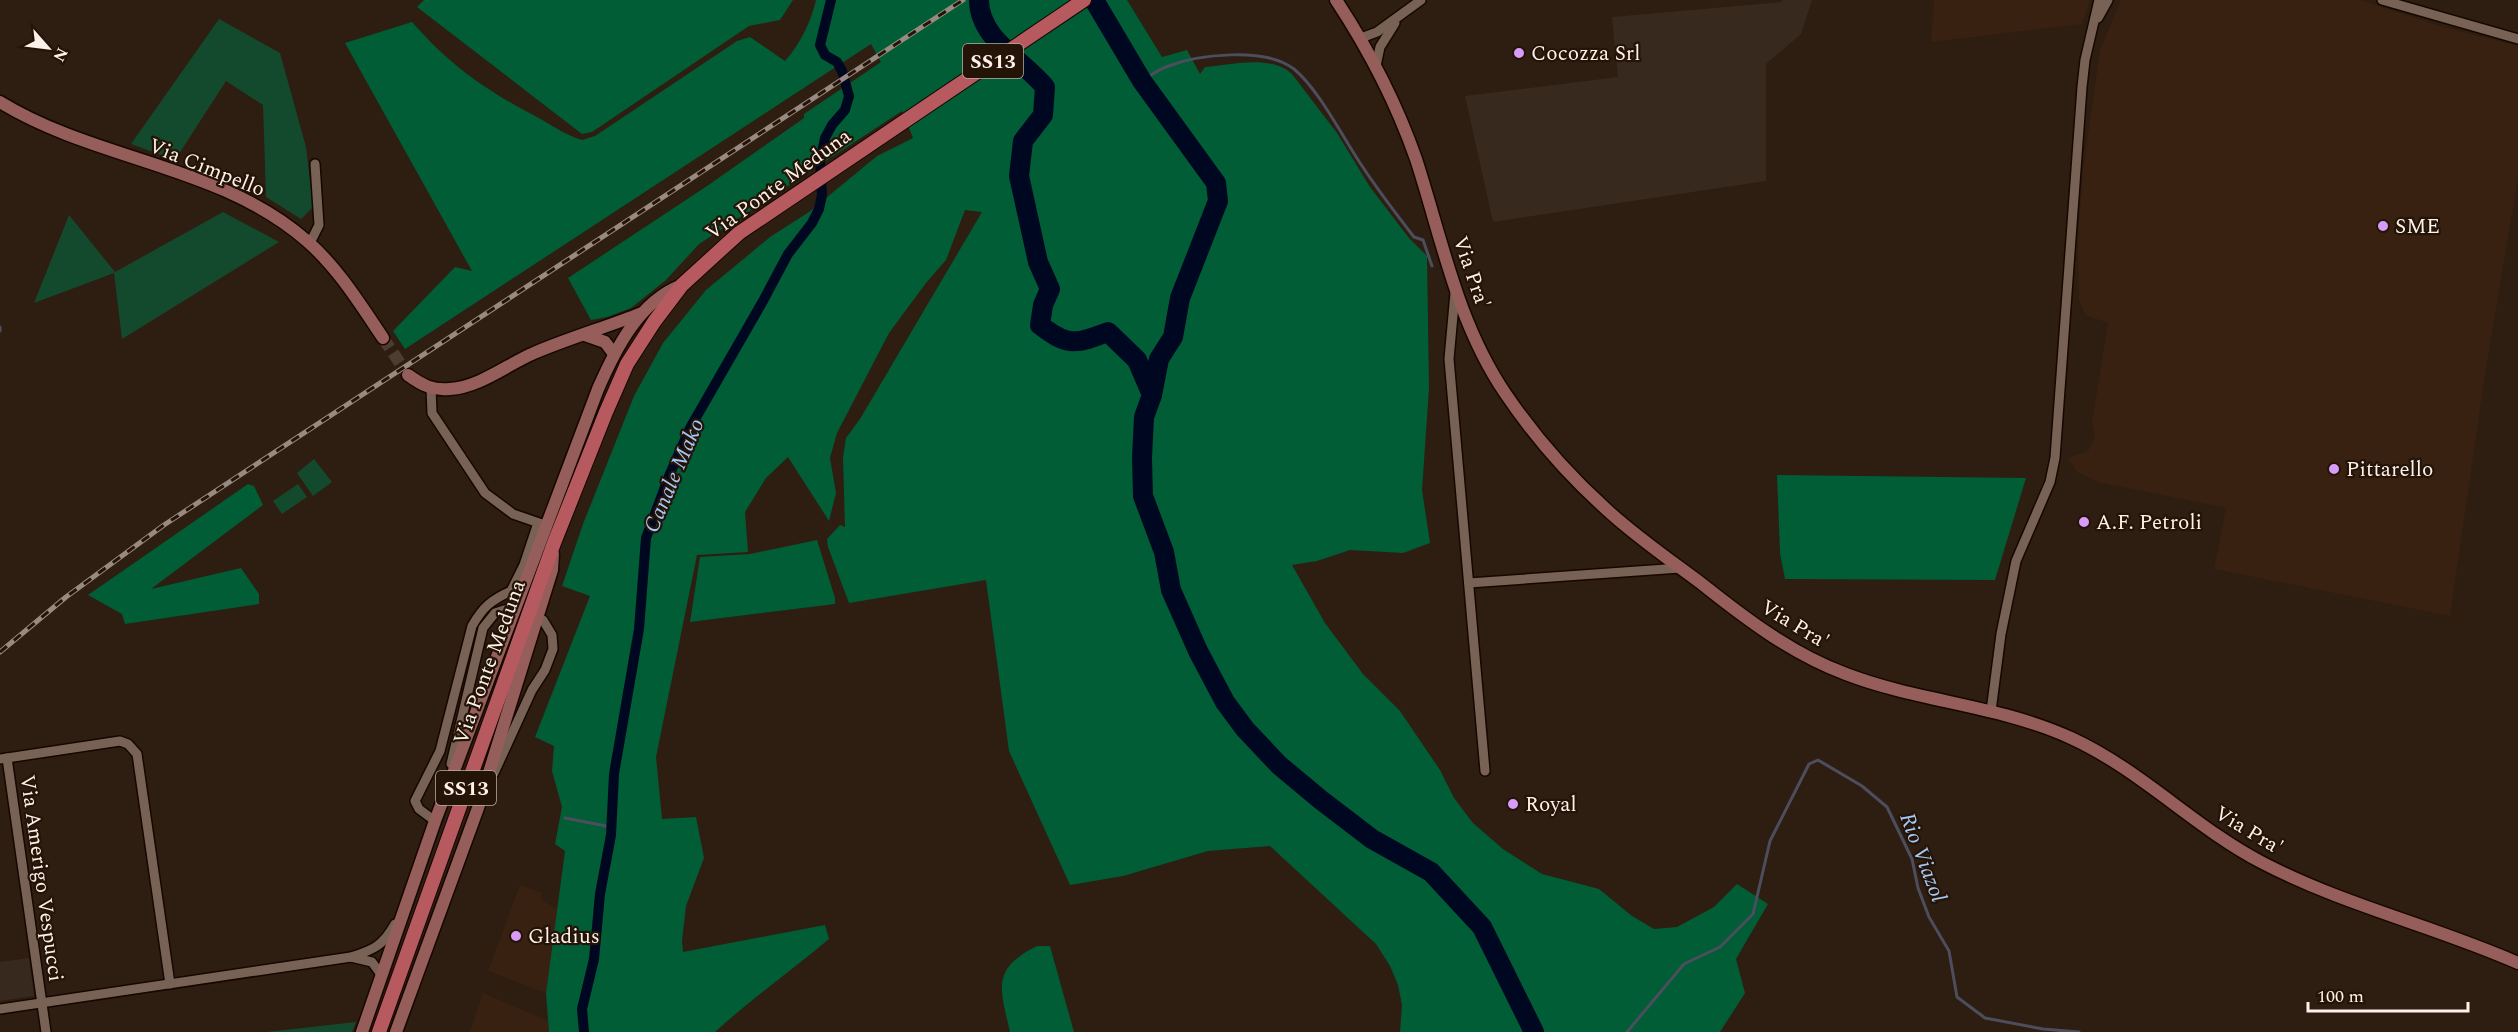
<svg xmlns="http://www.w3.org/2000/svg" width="2518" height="1032" font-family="Spectral,serif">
	<rect width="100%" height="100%" fill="#2e1d11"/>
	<g fill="#382111">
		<polygon points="1934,0 2090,0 2082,24 1931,42"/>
		<polygon points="2121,0 2360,0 2443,27 2518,46 2518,179 2485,374 2450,616 2214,569 2226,508 2098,482 2077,472 2068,458 2088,451 2095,437 2092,423 2108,323 2085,315 2079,300 2078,239 2083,170 2100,50"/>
		<polygon points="520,885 542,893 541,900 558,909 546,993 488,971"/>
		<polygon points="483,993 548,1021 549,1032 470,1032"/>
	</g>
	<g fill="#38291e">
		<polygon points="1782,0 1812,0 1801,34 1766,64 1766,181 1493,222 1465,96 1618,77 1612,17 1782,2"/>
		<polygon points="29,958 34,996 0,1001 0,962"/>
	</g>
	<g fill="#134a2e">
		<polygon points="219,19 280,53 306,147 313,207 301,219 266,197 263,105 226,81 175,160 131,144"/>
		<polygon points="223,212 279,242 122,339 114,273 34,303 69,215 115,272"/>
		<polygon points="314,459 332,482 313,496 297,473"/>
		<polygon points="298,484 307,497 282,514 273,501"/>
		<polygon points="356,1022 352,1032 267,1032"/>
	</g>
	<g fill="#005d36">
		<polygon points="424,0 793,0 780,20 749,26 592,132 582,134 417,7"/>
		<path d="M 816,0 L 1127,0 L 1162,57 L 1187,50 L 1200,74 L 1205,67 C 1231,65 1271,54 1292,74 L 1337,133 L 1370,187 L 1409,238 L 1427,256 L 1429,388 L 1422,490 L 1430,543 L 1403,553 L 1350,550 L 1317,561 L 1292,565 L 1325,623 L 1363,674 L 1400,711 L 1440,770 L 1454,798 L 1473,823 L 1503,849 L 1542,874 L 1599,889 L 1632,916 L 1654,929 L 1677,927 L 1714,907 L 1737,884 L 1768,904 L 1736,959 L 1745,993 L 1720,1032 L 1400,1032 L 1402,1005 L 1398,985 L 1390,966 L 1376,944 L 1270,846 L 1208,851 L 1123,876 L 1070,885 L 1009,751 L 986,580 L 849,603 L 828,547 L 827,539 L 840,525 L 845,527 L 843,458 L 846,438 L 860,419 L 982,212 L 965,210 L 946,260 L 926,283 L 889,333 L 837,433 L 830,458 L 836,493 L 829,521 L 788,457 L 766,478 L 745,512 L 748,552 L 697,555 L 656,757 L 662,819 L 696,817 L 704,858 L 686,906 L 682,941 L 683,952 L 825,925 L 829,939 C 791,971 751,999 715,1032 L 549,1032 L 546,993 L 565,851 L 555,844 L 562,807 L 552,771 L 554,746 L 535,737 L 590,596 L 562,586 L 583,524 L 634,396 L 663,343 L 706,290 L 770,237 L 809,212 L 877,156 L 913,138 L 902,111 L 699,244 L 666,280 L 631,308 L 607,317 L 591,320 L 568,278 L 707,186 L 804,118 L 804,114 L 881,62 L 871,44 L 405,349 L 393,331 L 455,267 L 472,271 L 345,43 L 412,22 C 451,66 485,90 537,117 C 551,125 566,135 582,140 L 595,136 L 737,41 L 750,37 L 785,61 C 800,44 811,22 816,0 Z"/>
		<polygon points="1777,475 2026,478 1995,580 1785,579 1780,553"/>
		<polygon points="248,484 254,486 263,505 151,589 241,568 259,594 259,604 125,624 122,614 88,595"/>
		<polygon points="817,540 835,598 835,604 690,622 700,557 750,554"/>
		<path d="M 1037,946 L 1050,946 L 1074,1032 L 1010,1032 C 1000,988 991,969 1037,946 Z"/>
	</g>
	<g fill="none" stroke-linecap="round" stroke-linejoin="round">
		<g stroke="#4c4e5d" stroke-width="3">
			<path d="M 1142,81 C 1150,76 1157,70 1166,67 C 1198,54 1266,47 1294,69 C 1317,88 1339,130 1355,155 C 1373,184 1393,210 1414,237 L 1423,240 L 1432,266"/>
			<polyline points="0,327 0,331"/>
			<polyline points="565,818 611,827"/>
			<polyline points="1627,1032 1684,964 1720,947 1753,914 1770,841 1809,764 1818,760 1862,786 1887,807 1912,859 1918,888 1929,917 1949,951 1957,997 1985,1018 2043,1029 2079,1032"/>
		</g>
		<polyline stroke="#000821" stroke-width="10" points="584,1032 582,1009 594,959 600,894 611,835 614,774 639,629 646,538 669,476 690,428 763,301 788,254 812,223 819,209 822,195 820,162 825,138 832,125 845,110 849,96 842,71 837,62 825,55 820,45 831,0"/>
		<g stroke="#000821" stroke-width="20">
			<path d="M 979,0 C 979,39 1023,60 1045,87 L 1043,115 L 1023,141 L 1019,176 L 1038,262 L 1050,289 L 1043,305 L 1040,325 C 1068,347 1076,344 1108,332 L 1137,360 L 1152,395 L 1144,417 L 1142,458 L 1143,496 L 1164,552 L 1171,590 L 1198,651 L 1225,702 L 1245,729 L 1279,765 L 1321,800 L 1372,839 L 1431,872 L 1482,927 L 1534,1032"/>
			<polyline points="1094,0 1142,81 1216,183 1218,201 1180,298 1173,337 1159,359 1152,395"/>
		</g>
		<polyline stroke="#4d3d31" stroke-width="12" stroke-dasharray="12 6" stroke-linecap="butt" points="383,338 408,375"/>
		<g stroke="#160701" stroke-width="12">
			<g id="street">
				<polyline points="2382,0 2518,39"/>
				<polyline points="2098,18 2108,0"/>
				<polyline points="1361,38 1377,32 1421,0"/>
				<polyline points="1376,66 1380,47 1395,23"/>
				<polyline points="310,243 319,225 315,164"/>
				<polyline points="1455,293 1449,359 1485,771"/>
				<polyline points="431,388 432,413 485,493 513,514 542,524"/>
				<polyline points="1469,583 1680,568"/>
				<polyline points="1991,711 2001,634 2016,561 2050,482 2055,458 2082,87 2085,60 2099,0"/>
				<polyline points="7,758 46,1032"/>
				<polyline points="0,759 120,741 128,744 137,754 170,984"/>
				<polyline points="451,764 483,628 495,613 510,608"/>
				<polyline points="494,773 532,690 545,670 553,649 552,635 543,620"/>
				<path d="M 435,821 L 419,809 L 415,801 L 440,751 L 472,626 C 483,607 491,600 511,591 L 524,565 L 538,523"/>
				<path d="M 382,976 L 372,962 L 351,957 C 373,950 383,946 395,924"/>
				<polyline points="0,1009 351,957"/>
			</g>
		</g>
		<g stroke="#160701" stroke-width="15">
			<g id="secondary">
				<path d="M 1336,0 C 1369,50 1396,102 1416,159 C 1442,239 1457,322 1505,393 C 1534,436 1567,474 1606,509 C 1635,536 1670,560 1702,584 C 1746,619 1792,654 1846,674 C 1919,702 1999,705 2071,738 C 2141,770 2194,827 2261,862 C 2343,905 2434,926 2518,963"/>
				<path d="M 0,102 C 96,161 221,165 307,241 C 338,268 360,304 383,338"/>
				<polyline points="585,335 605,342 614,354"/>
				<path d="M 408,375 C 422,385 433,391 450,389 C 480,387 508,364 534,353 C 569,338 607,327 642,313"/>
				<path d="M 362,1032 L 435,821 L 598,389 C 615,350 639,301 682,285"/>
				<polyline points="396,1032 478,808 552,570 553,554"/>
			</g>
		</g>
		<g stroke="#160701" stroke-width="16">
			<polyline id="primary" points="379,1032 554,543 606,412 627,364 654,322 682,285 739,233 1084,0"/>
		</g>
		<use href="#street" stroke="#776255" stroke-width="9"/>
		<use href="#secondary" stroke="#965e5a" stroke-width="12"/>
		<use href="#primary" stroke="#b65a5f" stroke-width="14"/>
		<g stroke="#988a80" stroke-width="5">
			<polyline id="rail" points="0,652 66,597 164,525 963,0"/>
		</g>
		<use href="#rail" stroke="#241408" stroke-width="3" stroke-dasharray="9" stroke-linecap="butt"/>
	</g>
	<g fill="#d79bf9" stroke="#241408" stroke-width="2">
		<circle cx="1519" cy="53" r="6"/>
		<circle cx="2383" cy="226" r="6"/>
		<circle cx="2334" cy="469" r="6"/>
		<circle cx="2084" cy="522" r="6"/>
		<circle cx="1513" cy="804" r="6"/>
		<circle cx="516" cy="936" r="6"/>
	</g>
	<g text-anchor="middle" stroke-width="4.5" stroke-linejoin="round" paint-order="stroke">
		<g fill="#241408" stroke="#bcafa6" stroke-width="1.5">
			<rect x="963" y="44" width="60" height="34" rx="4.5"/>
			<rect x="436" y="771" width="60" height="34" rx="4.5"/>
		</g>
		<g font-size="20" font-weight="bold" fill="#fdf1e9">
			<text x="993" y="68">SS13</text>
			<text x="466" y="795">SS13</text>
		</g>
		<g font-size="21" fill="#fdf1e9" stroke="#241408" text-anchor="start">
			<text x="1531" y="60">Cocozza Srl</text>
			<text x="2395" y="233">SME</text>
			<text x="2346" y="476">Pittarello</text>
			<text x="2096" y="529">A.F. Petroli</text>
			<text x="1525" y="811">Royal</text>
			<text x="528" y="943">Gladius</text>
		</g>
		<g font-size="21" fill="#fdf1e9" stroke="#241408">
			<text transform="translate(207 167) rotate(22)" y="7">Via Cimpello</text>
			<text transform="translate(778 184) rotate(-36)" y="7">Via Ponte Meduna</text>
			<text transform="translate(1472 272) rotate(71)" y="7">Via Pra'</text>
			<text transform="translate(1795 624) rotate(31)" y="7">Via Pra'</text>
			<text transform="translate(489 662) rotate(-70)" y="7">Via Ponte Meduna</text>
			<text transform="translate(2249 830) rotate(31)" y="7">Via Pra'</text>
			<text transform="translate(42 878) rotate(82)" y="7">Via Amerigo Vespucci</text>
		</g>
		<g font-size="22" font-style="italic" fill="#a4c9f8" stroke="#241408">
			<text transform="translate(673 475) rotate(-67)" y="8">Canale Mako</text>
			<text transform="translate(1924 857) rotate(69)" y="8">Rio Viazol</text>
		</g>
	</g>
	<g transform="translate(48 48) rotate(118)" stroke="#241408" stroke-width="4.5" paint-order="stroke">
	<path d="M0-4.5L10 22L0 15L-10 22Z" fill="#fdf1e9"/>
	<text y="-9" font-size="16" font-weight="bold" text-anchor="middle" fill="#fdf1e9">N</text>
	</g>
	<path d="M2308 1002v9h160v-9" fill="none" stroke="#fdf1e9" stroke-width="3"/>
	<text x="2317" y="1002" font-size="18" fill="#fdf1e9" stroke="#241408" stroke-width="4.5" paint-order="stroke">100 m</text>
</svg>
